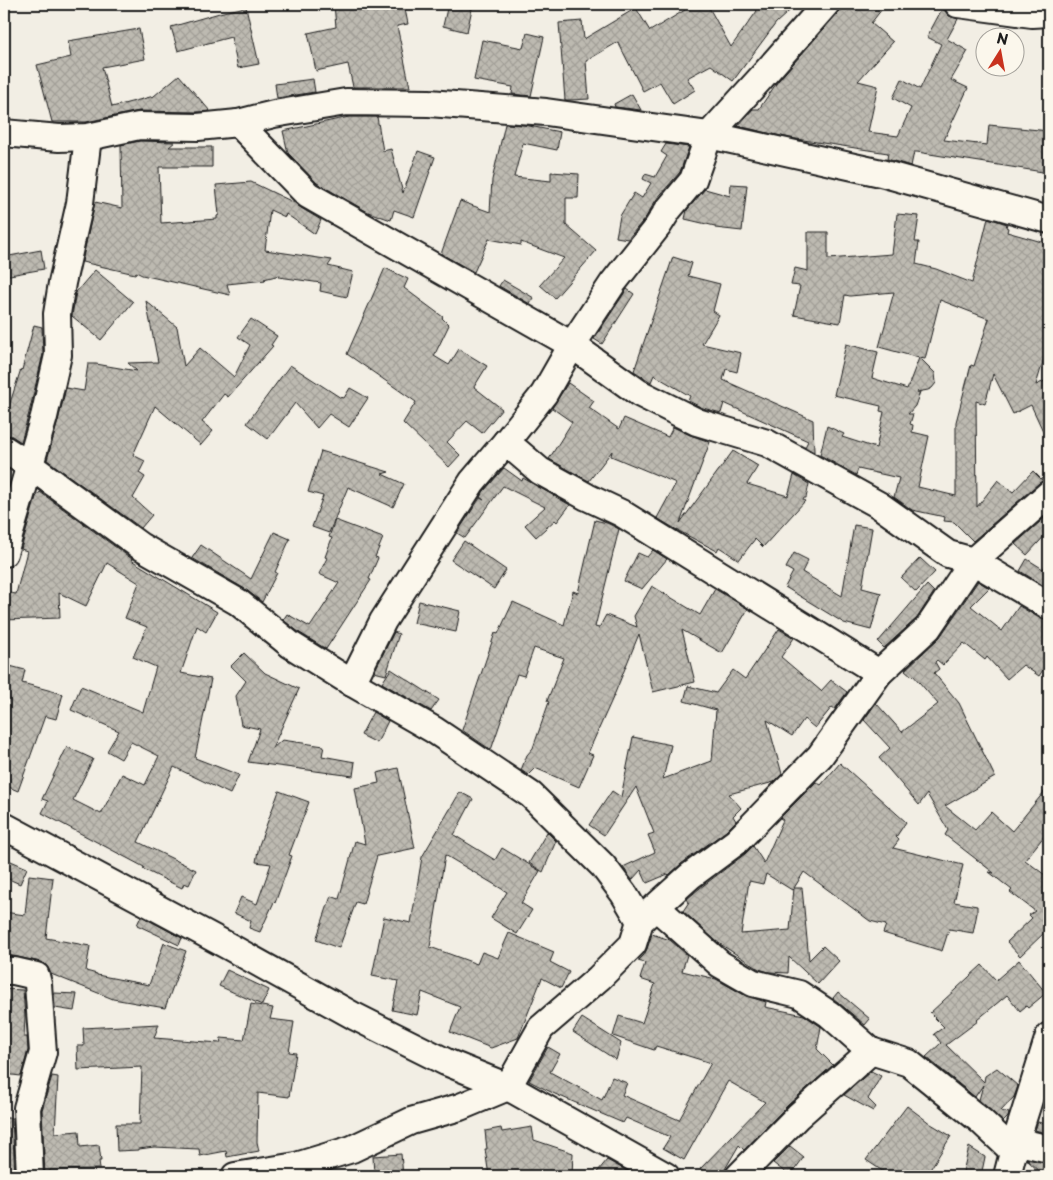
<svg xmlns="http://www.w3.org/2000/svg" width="1053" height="1180" font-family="'Playpen Sans',sans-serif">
	<defs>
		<pattern id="building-cross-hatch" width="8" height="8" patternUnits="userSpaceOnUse" patternTransform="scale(1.25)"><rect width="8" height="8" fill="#bdbab1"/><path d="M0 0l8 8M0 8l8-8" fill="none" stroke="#a29f98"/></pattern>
	</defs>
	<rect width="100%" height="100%" fill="#f2eee4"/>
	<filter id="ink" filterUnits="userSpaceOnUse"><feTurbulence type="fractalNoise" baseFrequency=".02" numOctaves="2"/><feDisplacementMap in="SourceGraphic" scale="10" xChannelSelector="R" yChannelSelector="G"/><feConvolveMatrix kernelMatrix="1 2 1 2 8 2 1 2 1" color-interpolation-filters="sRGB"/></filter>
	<g filter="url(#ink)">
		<g fill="url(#building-cross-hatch)" stroke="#1c1c1c" fill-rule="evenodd">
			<polygon points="334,4 404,4 408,24 397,26 410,87 353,87 348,64 316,71 308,33 336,27"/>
			<polygon points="448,4 473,4 467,32 443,26"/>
			<polygon points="682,4 707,4 731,47 757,11 752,4 797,4 776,23 733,81 711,65 687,78 695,90 673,104 660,82 643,91 618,42 586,61 589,99 570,100 565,100 559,23 582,21 584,39 636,8 650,31 685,10"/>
			<polygon points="841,4 886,4 871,23 893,42 858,81 878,86 868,132 898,136 911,108 893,98 902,79 920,89 941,44 927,37 942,9 945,11 949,16 958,19 947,39 968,51 951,80 968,88 944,140 987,145 989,125 1049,131 1049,173 917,152 914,152 911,166 887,159 888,153 790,138 738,126 753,109 759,109 778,81 837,14 841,7"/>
			<polygon points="246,7 259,64 238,68 231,37 178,51 171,27 223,12"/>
			<polygon points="139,29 145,59 102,67 112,107 154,96 179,75 210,111 197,112 139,111 86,122 52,122 37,65 71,57 68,41"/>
			<polygon points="527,33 544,37 531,96 512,94 513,87 474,80 482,40 523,48"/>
			<polygon points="313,79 315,92 277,98 275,84"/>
			<polygon points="632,94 641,110 615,107 614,104"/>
			<polygon points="349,117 377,117 383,151 391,149 403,193 418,151 435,157 414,217 394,210 391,220 368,212 317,183 288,153 283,131"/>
			<polygon points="505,124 524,125 560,132 557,150 523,143 514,177 551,181 551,172 579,174 578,198 566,198 566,225 596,251 555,298 540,285 564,258 521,242 521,245 489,239 474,272 441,254 460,201 490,212 492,180"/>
			<polygon points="140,141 175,142 169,147 212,147 212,167 159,167 161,223 217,219 217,216 219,215 216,185 251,182 295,203 301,208 321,220 315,234 286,214 285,217 270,210 265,250 332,260 328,266 353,272 347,297 320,291 321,283 279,277 280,275 264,279 266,280 227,284 230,295 142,275 136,272 135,274 82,262 95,202 122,208 121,145"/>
			<polygon points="666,144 689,147 680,172 656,200 646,217 628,239 616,237 620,216 634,193 642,198 651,183 643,179 645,174 655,177 667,156 661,152"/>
			<polygon points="731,184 747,185 742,231 715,228 715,226 685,219 687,210 705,189 730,196"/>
			<path d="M 897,214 L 919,216 L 915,242 L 919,242 L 916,264 L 936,269 L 972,283 L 988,218 L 1007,224 L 1006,227 L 1008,228 L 1007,232 L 1049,244 L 1049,342 L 1036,385 L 1049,379 L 1049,444 L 1031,405 L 1013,414 L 993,374 L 985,404 L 976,401 L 977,507 L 998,480 L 1013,492 L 1033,471 L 1043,481 L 1039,483 L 973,541 L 954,522 L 944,521 L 945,517 L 912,510 L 894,497 L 899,478 L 858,469 L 856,475 L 820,455 L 827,426 L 844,434 L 842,437 L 876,448 L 884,412 L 880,411 L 881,406 L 834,395 L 846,344 L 878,352 L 872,378 L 907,389 L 919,358 L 879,347 L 894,292 L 850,296 L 845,295 L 840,323 L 794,315 L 800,286 L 791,285 L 795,268 L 808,271 L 808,232 L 828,232 L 828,259 L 892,254 ZM 940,300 L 989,319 L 974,366 L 971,365 L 956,422 L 956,496 L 918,487 L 929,436 L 912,432 L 913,425 L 910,424 L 913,414 L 908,414 L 915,406 L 920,392 L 917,392 L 928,390 L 932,388 L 936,383 L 935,373 L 920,358 L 925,359 Z"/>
			<polygon points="41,250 44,269 4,276 4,257"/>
			<polygon points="673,257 692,263 688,276 720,284 713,311 719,315 702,344 741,353 737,372 726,369 723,380 813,420 814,452 805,447 808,441 724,403 721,413 703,408 688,401 690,396 654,375 651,382 634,371"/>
			<polygon points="385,268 408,279 404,288 443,317 442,318 449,325 434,356 449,365 459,349 487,366 474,387 502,409 482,433 467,421 447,442 460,455 449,467 403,423 416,402 347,354"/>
			<polygon points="95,270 133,302 101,340 72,316 76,292"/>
			<polygon points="503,280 534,298 530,304 499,286"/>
			<polygon points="627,289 634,294 602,344 594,339"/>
			<polygon points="146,301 177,327 184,366 200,348 234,377 250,345 238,337 251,319 277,336 271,345 273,346 228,397 224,394 202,422 213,431 201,445 155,406 133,455 145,461 139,473 145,477 133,498 152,515 141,528 47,460 58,421 66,388 84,391 88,364 96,364 137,371 128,363 158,362"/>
			<polygon points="34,325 42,327 43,354 29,413 21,442 12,436 4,434 10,412 7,412 21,369 22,370"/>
			<polygon points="290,365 341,398 341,397 344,398 350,388 368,398 349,427 329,414 317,428 295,403 268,439 247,423"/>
			<polygon points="568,383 594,401 589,408 619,429 624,418 668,437 673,427 690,435 710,442 680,523 733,451 758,466 747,484 788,496 794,475 809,484 806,498 804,498 803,500 805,501 763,547 755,539 739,560 719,547 717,551 677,530 657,518 676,483 611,456 612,451 589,481 549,459 572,422 552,408"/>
			<polygon points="321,451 389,472 382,474 404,484 393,507 348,487 329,533 312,527 323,496 308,492"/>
			<polygon points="504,468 522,481 523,478 570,505 557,522 555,520 536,537 525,525 545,507 503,486 465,538 457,533 480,498 484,500 480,497 484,491"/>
			<polygon points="40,492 132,559 131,560 217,612 206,632 197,626 181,673 211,679 195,758 239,775 230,794 174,767 138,842 196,870 189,885 184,883 182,888 143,869 144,867 42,813 48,801 42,799 67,747 93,759 73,800 101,814 122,774 145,785 159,756 131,742 121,759 107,751 119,731 71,710 81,686 143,712 156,667 133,657 147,627 125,618 139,583 107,563 86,606 59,593 60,618 4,620 4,592 16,594 27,551 21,549 36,497"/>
			<polygon points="1049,514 1049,531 1027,555 1015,544"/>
			<polygon points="335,520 383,538 375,557 378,558 369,579 371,580 326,649 300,633 283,620 287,614 310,627 339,583 319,574 327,558 325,557 332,538 329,537"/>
			<polygon points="595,520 607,523 619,529 595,627 599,628 606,615 637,627 634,616 652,586 700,615 715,589 748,609 722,653 682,630 695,682 653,692 639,634 615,693 588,753 593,755 579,787 535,768 528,775 521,770 527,755 533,748 549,702 547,701 564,658 534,648 524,676 517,674 491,750 462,730 495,633 498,634 513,602 564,625 573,591 578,593"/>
			<polygon points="854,525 872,528 862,588 881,593 871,630 844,623 785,587 793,572 786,568 794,553 808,560 802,572 842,596"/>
			<polygon points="274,532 290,539 275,572 277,573 262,602 245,589 192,558 201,545 251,579"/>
			<polygon points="464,541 506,570 494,589 451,560"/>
			<polygon points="653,550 667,559 642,589 624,581 638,553 647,557"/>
			<polygon points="920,558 935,572 916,592 901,578"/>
			<polygon points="1027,559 1043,569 1049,559 1049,589 1020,571"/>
			<polygon points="978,581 989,588 971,606 1002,631 1019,606 1041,619 1049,621 1049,661 1039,676 1023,665 1007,679 987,657 985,660 964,643 943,665 937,660 935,662 939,669 934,673 959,703 995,777 945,806 975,830 991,812 1012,831 1049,786 1049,830 1025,860 1049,878 1049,937 1045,932 1020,956 1007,942 1032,918 1029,915 1035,911 1010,892 1012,890 989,872 994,873 945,835 948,830 927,794 919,805 879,758 890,748 864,720 876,703 902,732 938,704 913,675 912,676 905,670 940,637"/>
			<polygon points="927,585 934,592 917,618 884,648 878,642"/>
			<polygon points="419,601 460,611 456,632 414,623"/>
			<polygon points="779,629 794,638 781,657 821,691 831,680 847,692 835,709 832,707 815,728 804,719 792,736 767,720 782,774 774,782 729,794 741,808 733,816 736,821 726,831 681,864 669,875 668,874 647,883 641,870 632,880 623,867 655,852 648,835 654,833 636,787 604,835 589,825 612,791 621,797 633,737 671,745 663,779 712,761 716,710 684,701 688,686 716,693 733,670 745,679"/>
			<polygon points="394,632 399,634 386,675 374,672"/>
			<polygon points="244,653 265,673 299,689 272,749 282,740 324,746 322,756 355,762 353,776 248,762 260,729 241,725 236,696 246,681 231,666"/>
			<polygon points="6,665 25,670 22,683 63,694 56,719 45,716 18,791 4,785 4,675"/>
			<polygon points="391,669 439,700 431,711 382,683"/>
			<polygon points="373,712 388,721 377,743 361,735"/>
			<path d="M 840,763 L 906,822 L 896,837 L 899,840 L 893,848 L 963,865 L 954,902 L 977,906 L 977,913 L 973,933 L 949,929 L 942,951 L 883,933 L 886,925 L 870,921 L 804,872 L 794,888 L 802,888 L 809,960 L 823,946 L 839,961 L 818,984 L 789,957 L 788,973 L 769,972 L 759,969 L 717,942 L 683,911 L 689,902 L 687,899 L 700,888 L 745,854 L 753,846 L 764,863 L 783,820 L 780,818 L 816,782 L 821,785 ZM 766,874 L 792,890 L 794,888 L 790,930 L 741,934 L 749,881 L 763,884 Z"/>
			<polygon points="398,768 415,848 377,856 363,904 356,902 339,948 316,940 331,896 339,899 355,841 365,844 355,788 379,783 377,773"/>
			<polygon points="279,791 309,802 289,855 292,856 275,903 274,902 260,932 249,928 251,921 234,913 241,897 257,904 271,864 256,862 259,845"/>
			<polygon points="460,792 473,799 454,835 495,860 502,848 540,871 521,903 532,910 517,934 491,918 507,892 445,855 430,947 477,964 482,952 498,958 509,933 554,952 550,962 569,972 561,988 542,978 518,1038 491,1048 450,1032 460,1007 422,992 417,1015 392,1010 398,981 372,976 384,917 411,923 422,857"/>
			<polygon points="547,832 556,841 543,872 529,863"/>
			<polygon points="4,858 27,868 20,884 4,877"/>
			<polygon points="29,875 53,878 46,938 90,946 86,971 97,974 97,975 149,985 164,943 186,951 165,1008 113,999 51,974 47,966 40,962 4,954 4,912 25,915"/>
			<polygon points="141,916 182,938 179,945 137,925"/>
			<polygon points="652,934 670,940 687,955 682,971 716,979 746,996 766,1002 765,1007 804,1015 820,1026 821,1027 817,1049 833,1065 788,1105 744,1150 739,1145 721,1176 713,1176 700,1169 765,1102 728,1081 684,1160 663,1148 670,1137 626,1118 623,1123 555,1094 529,1081 548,1047 560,1054 550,1072 602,1100 612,1077 627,1083 622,1095 679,1120 711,1063 656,1046 654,1050 613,1036 619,1016 642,1023 655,984 640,979 645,963 638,961 644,955 647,949"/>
			<polygon points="1019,960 1046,993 1028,1008 1026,1006 1020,1011 1007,995 977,1020 978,1021 946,1045 984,1082 985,1076 997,1068 1018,1086 1014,1097 1001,1111 1009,1113 1008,1117 1003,1122 979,1100 983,1085 975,1097 926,1057 941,1043 934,1034 944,1027 930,1013 982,965 996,980"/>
			<polygon points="227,970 269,990 262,1005 219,986"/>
			<polygon points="4,989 23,990 25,1017 24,1037 27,1037 28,1050 21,1076 4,1074 8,1032 4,1032"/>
			<polygon points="838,992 870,1019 865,1025 833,998"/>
			<polygon points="54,993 77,994 74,1011 55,1008"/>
			<polygon points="251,1004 273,1008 270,1019 294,1022 289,1052 296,1053 289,1097 258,1093 257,1142 259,1151 227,1157 226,1151 200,1156 199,1149 154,1147 139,1149 139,1150 117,1151 116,1124 140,1124 142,1067 78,1070 77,1046 84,1046 83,1028 159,1024 154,1038 220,1043 221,1038 244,1040"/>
			<polygon points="582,1018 621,1043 616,1060 573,1032"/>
			<polygon points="871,1071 881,1076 868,1099 876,1107 873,1111 844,1095"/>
			<polygon points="52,1076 58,1077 55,1133 79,1131 80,1147 99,1145 101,1161 99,1161 100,1169 50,1170 50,1176 45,1176 42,1110"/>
			<polygon points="907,1106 931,1124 951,1136 926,1176 890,1176 866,1160"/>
			<polygon points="4,1118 12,1118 15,1176 4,1176"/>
			<polygon points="1038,1122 1049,1125 1049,1134 1035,1130"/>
			<polygon points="532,1127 534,1140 573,1153 572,1176 489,1176 485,1149 487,1149 485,1131 501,1128 502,1132"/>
			<polygon points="790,1146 804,1157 790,1176 773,1163"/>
			<polygon points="969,1147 985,1157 981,1176 962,1176"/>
			<polygon points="401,1154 403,1176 374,1176 373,1156"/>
			<polygon points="1027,1159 1049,1164 1049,1176 1044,1176 1027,1160"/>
			<polygon points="607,1160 636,1176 594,1176"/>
		</g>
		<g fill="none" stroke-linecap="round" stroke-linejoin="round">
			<g stroke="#1c1c1c" stroke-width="30">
				<g id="minor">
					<polyline points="958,4 1032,14 1049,13"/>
					<polyline points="238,123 308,195 572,345 639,393 697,422 767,443 879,505 948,554 973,561 1049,606"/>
					<polyline points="4,133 59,138 88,137 139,126 198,127 238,123 274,114 346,102 429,103 546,112 709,135 881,173 1049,220"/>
					<polyline points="506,442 540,471 587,497 621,513 879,673"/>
					<polyline points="4,449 29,465 140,546 238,602 291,645 352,683 434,730 531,795 603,866 624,894 640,921"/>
					<polyline points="4,553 44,417 58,355 57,314 62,283 80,203 88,137"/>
					<polyline points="352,683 383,621 472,482 506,442 544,394 572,345 613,283 658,226 668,210 693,180 709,135 760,79 826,4"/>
					<polyline points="4,826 230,947 354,1016 446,1062 508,1087 666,1176"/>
					<polyline points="656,907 720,964 753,983 799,994 829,1014 871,1051 909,1063 981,1121 1014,1152"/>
					<polyline points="4,971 14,971 36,976 38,984 43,1052 27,1108 30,1176"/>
					<polyline points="1016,1141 1049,1149"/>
					<polyline points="235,1176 296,1166 352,1149 411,1121 460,1107 508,1087 541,1028 599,978 633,944 640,921 690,876 736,842 820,756 879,673 928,628 973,561 1049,494"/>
					<polyline points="739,1176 798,1116 871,1051"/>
					<polyline points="1007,1176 1016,1141 1049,1036"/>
				</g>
			</g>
			<use href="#minor" stroke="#fbf7ec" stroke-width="26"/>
		</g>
	</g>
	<rect width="1053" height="1180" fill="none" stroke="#fbf7ec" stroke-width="20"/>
	<rect x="10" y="10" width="1033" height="1160" fill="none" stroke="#1c1c1c" stroke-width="2" filter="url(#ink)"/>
	<g transform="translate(1000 52) rotate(11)"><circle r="24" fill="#fbf7ec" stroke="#a29f99"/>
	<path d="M0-4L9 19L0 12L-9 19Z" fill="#c8321e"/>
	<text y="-8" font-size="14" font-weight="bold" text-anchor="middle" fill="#1c1c1c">N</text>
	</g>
</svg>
